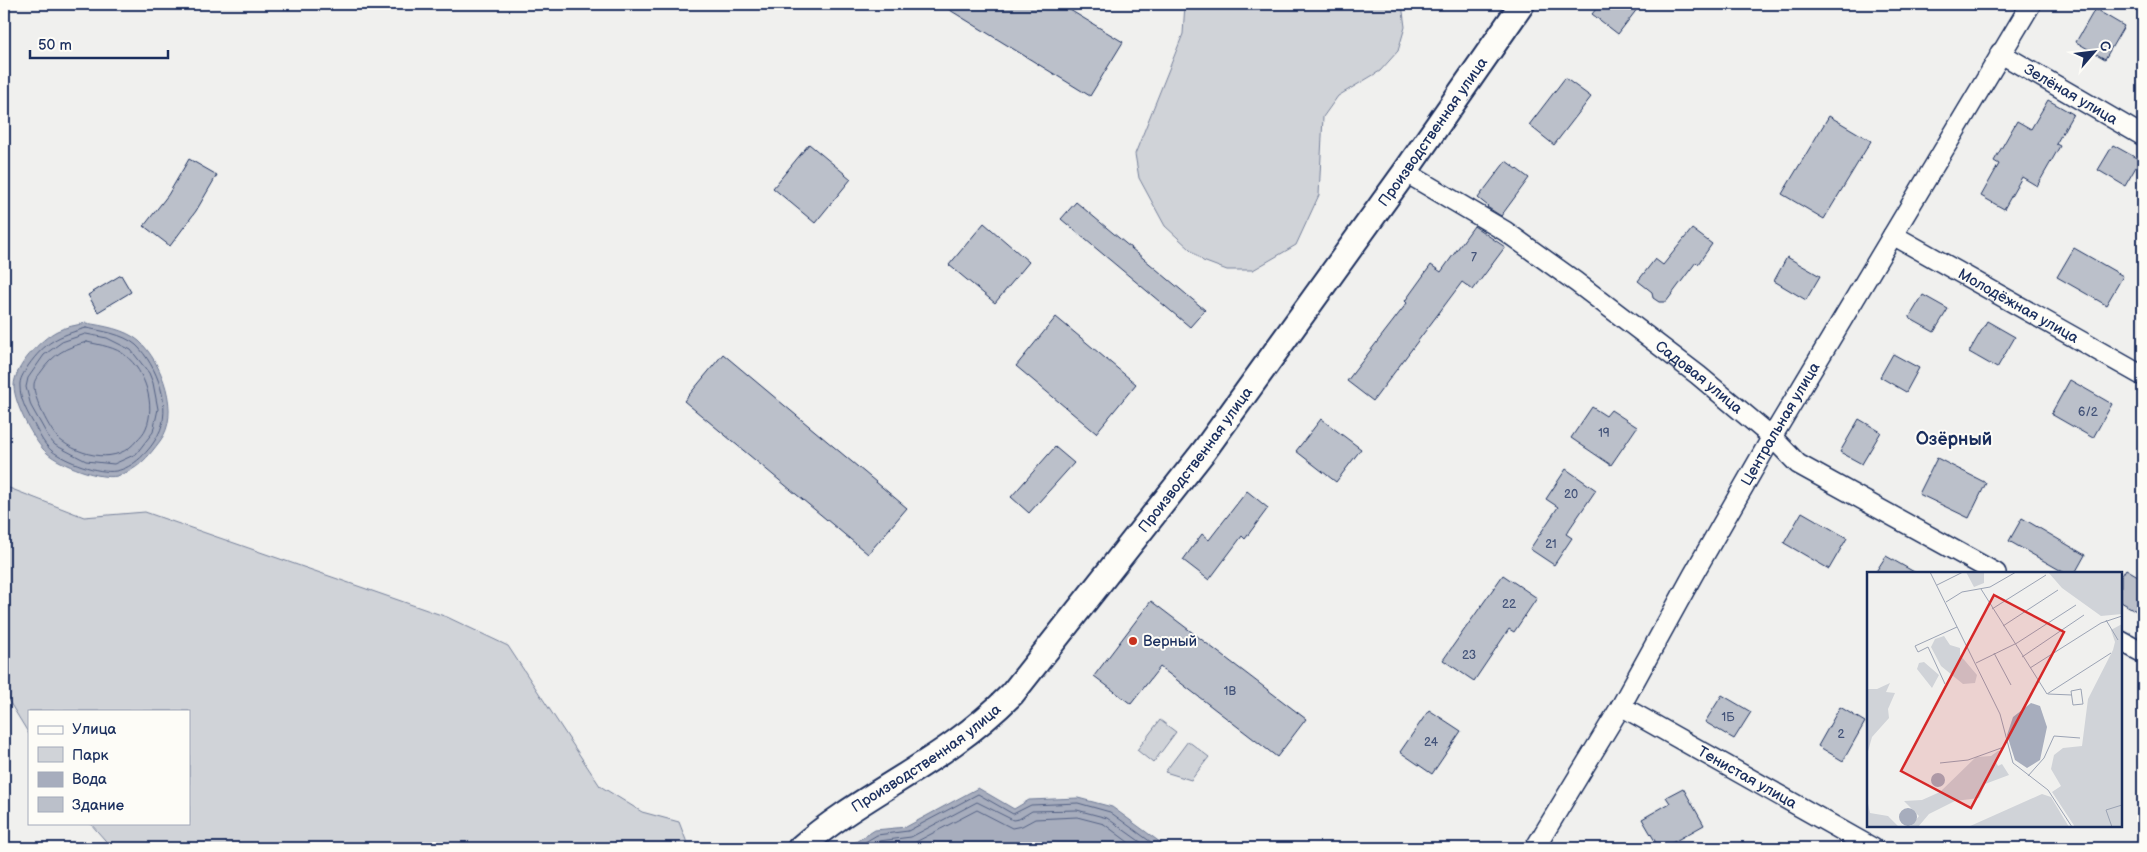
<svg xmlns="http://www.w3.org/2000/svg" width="2147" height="852" font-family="'Balsamiq Sans',sans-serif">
	<rect width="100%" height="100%" fill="#f0f0ee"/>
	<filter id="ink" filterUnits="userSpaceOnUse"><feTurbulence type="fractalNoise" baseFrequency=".02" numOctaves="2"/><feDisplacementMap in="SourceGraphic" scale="10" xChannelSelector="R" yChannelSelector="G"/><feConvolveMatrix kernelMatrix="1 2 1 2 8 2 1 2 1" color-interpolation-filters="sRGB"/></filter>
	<g filter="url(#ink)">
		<g fill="#d0d3d8" stroke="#76819b">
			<polygon points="1185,4 1402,4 1405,27 1398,51 1380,71 1338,96 1323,117 1319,195 1296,245 1253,270 1227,270 1203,261 1165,226 1139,178 1135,154 1183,34"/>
			<polygon points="4,486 84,517 145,512 447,617 508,646 600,786 642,812 679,822 689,848 112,848 90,823 189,823 189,711 29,711 29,734 4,693"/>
			<polygon points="1160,720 1176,732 1153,763 1137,750"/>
			<polygon points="1188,741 1209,757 1191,780 1165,772"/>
		</g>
		<g fill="#a7adbd" stroke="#6f7b97">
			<path d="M 86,323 C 103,326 125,329 139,341 C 162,362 181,414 160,441 C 148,457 138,470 117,476 C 101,480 60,465 47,453 C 34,442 14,403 14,386 C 14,367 41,339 57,331 C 65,327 77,325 86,323 Z"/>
			<polygon points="978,788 1014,809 1029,800 1078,798 1112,807 1168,848 846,848 875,830 906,827"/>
		</g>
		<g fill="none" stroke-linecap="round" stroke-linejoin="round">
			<g stroke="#536184" stroke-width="1">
				<path d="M 86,328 C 102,331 123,334 136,345 C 157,365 173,408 158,435 C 150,451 133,468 116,471 C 98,474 65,461 52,451 C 42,443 37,429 31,419 C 26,410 20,398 20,387 C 19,379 24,373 28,366 C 45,342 58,336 86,328 Z"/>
				<polygon points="86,334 107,338 131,350 149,373 153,383 158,409 153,432 136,454 114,464 86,461 55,445 49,438 31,406 26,387 28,378 44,355 62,342"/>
				<path d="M 87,342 C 100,345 116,347 126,356 C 145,371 156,405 146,428 C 144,433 140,437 137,440 C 118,465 81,457 59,439 C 50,431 33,397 34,385 C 34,380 38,376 41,372 C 53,354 67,347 87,342 Z"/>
				<polyline points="855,848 877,835 908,831 978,794 1013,814 1031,805 1078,803 1110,812 1159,848"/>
				<polyline points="867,848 879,841 911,837 977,802 1013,820 1019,819 1032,811 1077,810 1107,818 1149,848"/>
				<polyline points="881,848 912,844 977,810 1012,828 1022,826 1035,819 1077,817 1104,824 1136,848"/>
			</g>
		</g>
		<g fill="#bbc0ca" stroke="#1b2f5e">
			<polygon points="940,4 1060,4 1123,42 1090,96"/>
			<polygon points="1600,4 1641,4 1618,34 1592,14"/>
			<polygon points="2095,9 2124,26 2105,59 2076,42"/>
			<polygon points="1565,78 1591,97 1554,145 1529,125"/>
			<polygon points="2048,100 2073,114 2056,144 2060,146 2037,186 2022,177 2004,209 1981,196 1999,164 1994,161 2017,121 2031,129"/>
			<polygon points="1829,116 1871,141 1824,219 1782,194"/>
			<polygon points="809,144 851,179 815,223 773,188"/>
			<polygon points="2113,145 2140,160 2125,186 2098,170"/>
			<polygon points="189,159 217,175 196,211 170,246 144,226 168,195"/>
			<polygon points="1506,161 1529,178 1501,216 1487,207 1488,206 1478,198"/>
			<polygon points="1076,202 1205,310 1190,327 1061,219"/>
			<polygon points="984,223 1029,262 995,303 949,265"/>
			<polygon points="1474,226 1505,247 1473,290 1462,282 1373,401 1347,381 1407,303 1405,301 1431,265 1441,272"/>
			<polygon points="1692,229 1712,244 1698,264 1696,262 1666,302 1659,302 1653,298 1652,292 1638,281 1655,259 1663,265"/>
			<polygon points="2074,248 2123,276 2106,305 2057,277"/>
			<polygon points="1787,257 1820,276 1806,300 1774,281"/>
			<polygon points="121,275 131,292 98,312 88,295"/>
			<polygon points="1923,295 1948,309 1934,332 1909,318"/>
			<polygon points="1056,317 1136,384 1096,433 1016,366"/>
			<polygon points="1987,321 2015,337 1997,368 1969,352"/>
			<polygon points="723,354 907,508 868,554 684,401"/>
			<polygon points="1893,354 1919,368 1906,392 1880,377"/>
			<polygon points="2070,380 2112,404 2093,438 2051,414"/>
			<polygon points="1592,407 1606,416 1611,410 1637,427 1611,465 1571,438"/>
			<polygon points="1321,419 1361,449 1336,482 1296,451"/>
			<polygon points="1859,419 1881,432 1862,464 1840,452"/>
			<polygon points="1055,447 1074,463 1029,513 1011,497"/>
			<polygon points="1937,458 1986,483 1969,518 1919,494"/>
			<polygon points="1566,469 1596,490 1566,534 1572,538 1554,565 1530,549 1558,507 1546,499"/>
			<polygon points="1247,491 1268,508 1245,539 1242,536 1209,580 1183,560 1202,534 1209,540"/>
			<polygon points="1802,512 1847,538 1829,569 1784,543"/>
			<polygon points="2022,518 2085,555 2075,573 2065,573 2009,541"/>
			<polygon points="1886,556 1916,573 1875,573"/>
			<polygon points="2126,569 2143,579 2143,615 2121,602 2121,577"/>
			<polygon points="1503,575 1537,598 1514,632 1509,629 1474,681 1443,660"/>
			<polygon points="1151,601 1306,719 1277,757 1160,667 1131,704 1094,676"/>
			<polygon points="1722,695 1751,712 1734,739 1705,722"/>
			<polygon points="1840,707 1865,722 1843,761 1818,746"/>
			<polygon points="1429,710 1461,731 1432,774 1400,752"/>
			<polygon points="1683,788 1704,825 1663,848 1659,848 1642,819 1670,803 1666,797"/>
		</g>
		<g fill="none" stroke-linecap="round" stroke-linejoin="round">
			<g stroke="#1b2f5e" stroke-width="22">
				<g id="minor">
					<path id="s1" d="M 2000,53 L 2143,136"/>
					<path id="s2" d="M 1405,172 L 1505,231 L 1576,282 L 1698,375 L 1772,437 L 1798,464 L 1996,573"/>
					<path id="s3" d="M 1893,235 L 2143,376"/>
					<polyline points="2121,641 2143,653"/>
					<path id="s4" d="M 1621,706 L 1873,848"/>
					<path id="s5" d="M 1535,848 L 1621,706 L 1693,575 L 1772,437 L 2031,4"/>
				</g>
			</g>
			<g stroke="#1b2f5e" stroke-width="28">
				<g id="tertiary">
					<path id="s6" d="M 800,848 C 847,807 903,780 954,743 C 975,728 994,712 1012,694 L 1204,451 L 1405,172 L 1522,4"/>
				</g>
			</g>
			<use href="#minor" stroke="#fdfcf7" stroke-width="19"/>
			<use href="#tertiary" stroke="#fdfcf7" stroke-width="24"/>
		</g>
	</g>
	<circle fill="#c8321e" stroke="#fdfcf7" stroke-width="2" cx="1133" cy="641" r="5"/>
	<g text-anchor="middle" stroke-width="4" stroke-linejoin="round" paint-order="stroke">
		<g font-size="12" fill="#435379">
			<text x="1474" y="261">7</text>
			<text x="2088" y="416">6/2</text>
			<text x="1604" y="437">19</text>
			<text x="1571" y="498">20</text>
			<text x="1551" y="548">21</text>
			<text x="1509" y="608">22</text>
			<text x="1469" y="659">23</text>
			<text x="1230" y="695">1В</text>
			<text x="1728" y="721">1Б</text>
			<text x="1841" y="738">2</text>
			<text x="1431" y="746">24</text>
		</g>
		<g font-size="15" fill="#1b2f5e" stroke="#fdfcf7">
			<text dy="5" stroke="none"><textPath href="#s1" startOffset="82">Зелёная улица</textPath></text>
			<text dy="5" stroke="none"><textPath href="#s6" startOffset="965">Производственная улица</textPath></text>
			<text dy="5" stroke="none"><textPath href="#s3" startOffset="144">Молодёжная улица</textPath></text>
			<text dy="5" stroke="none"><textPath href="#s2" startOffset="359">Садовая улица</textPath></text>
			<text dy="5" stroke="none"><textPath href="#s5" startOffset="490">Центральная улица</textPath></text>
			<text dy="5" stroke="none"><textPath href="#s6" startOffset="560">Производственная улица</textPath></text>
			<text dy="5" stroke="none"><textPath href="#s6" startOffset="155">Производственная улица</textPath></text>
			<text dy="5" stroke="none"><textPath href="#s4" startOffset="145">Тенистая улица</textPath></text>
		</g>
		<g font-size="15" fill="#1b2f5e" stroke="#fdfcf7" text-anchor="start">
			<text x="1143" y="646">Верный</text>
		</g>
		<g font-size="18" font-weight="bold" fill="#1b2f5e" stroke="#fdfcf7">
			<text x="1954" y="445">Озёрный</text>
		</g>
	</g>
	<g transform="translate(1867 572)">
		<rect width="255" height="255" fill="#f0f0ee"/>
		<path d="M 99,0 L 117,0 L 117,11 L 107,15 ZM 181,0 L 255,0 L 255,42 L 234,44 L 195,16 ZM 255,52 L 255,255 L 208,255 L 185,220 L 194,214 L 184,197 L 187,183 L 196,176 L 215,174 L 221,127 L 246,78 L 248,70 L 244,58 ZM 77,64 L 83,73 L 93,76 L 93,83 L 110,103 L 108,111 L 96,112 L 74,94 L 64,75 L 68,67 ZM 57,90 L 72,103 L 65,116 L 50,97 L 52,91 ZM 23,111 L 19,120 L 28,121 L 21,137 L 22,146 L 5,165 L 0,183 L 0,117 L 10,117 ZM 131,179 L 135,179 L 129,190 L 131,194 L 135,192 L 142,203 L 118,212 L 112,226 L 88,229 L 62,242 L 51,255 L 43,255 L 52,244 L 37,229 L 55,228 L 73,220 L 109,185 L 124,184 ZM 175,222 L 184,225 L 202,255 L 101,255 ZM 0,227 L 3,241 L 21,244 L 32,255 L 0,255 Z" fill="#d0d3d8"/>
		<path d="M 164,131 L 173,134 L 180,155 L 173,188 L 160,196 L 148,188 L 140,163 L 146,145 ZM64 208a7 7 0 1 1 14 0a7 7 0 1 1-14 0ZM32 245a9 9 0 1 1 18 0a9 9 0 1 1-18 0Z" fill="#a7adbd"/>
		<path fill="none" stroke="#9ba3b4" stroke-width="1" d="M 63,0 L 133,142 L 146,191 L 181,218 L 205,255M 70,13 L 96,0M 114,17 L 180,122M 79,30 L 95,20 L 123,15 L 149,0M 125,37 L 179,3M 239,48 L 251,68M 136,54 L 191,18M 127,81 L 144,113M 155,85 L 217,43M 109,91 L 150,71 L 209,33M 163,96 L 234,51 L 255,44M 78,112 L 61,75 L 51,80 L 48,74 L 90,55M 214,117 L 216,132 L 206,133 L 204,119 ZM 180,122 L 244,81M 181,122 L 205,123M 73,191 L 101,188 L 137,175M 161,204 L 177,186 L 187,164 L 213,166M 245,255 L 239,238 L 255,233"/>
		<path fill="#d62828" fill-opacity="0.15" stroke="#d62828" stroke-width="2.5" d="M 127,23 L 197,60 L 104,236 L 34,199 Z"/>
		<rect width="255" height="255" fill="none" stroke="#1b2f5e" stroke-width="2.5"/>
	</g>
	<rect width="2147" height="852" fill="none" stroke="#fdfcf7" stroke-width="20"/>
	<rect x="10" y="10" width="2127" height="832" fill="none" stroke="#1b2f5e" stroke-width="2" filter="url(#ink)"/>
	<rect x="28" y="710" width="162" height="115" fill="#fdfcf7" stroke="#a3aaba"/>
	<rect x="38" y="726" width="25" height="8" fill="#fdfcf7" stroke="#a3aaba"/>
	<text x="72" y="734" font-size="15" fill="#1b2f5e">Улица</text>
	<rect x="38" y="747" width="25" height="15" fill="#d0d3d8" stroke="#a3aaba"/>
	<text x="72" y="760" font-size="15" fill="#1b2f5e">Парк</text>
	<rect x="38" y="772" width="25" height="15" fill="#a7adbd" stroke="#a3aaba"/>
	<text x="72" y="784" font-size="15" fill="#1b2f5e">Вода</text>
	<rect x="38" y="797" width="25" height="15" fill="#bbc0ca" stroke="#a3aaba"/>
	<text x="72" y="810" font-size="15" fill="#1b2f5e">Здание</text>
	<g transform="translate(2094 52) rotate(62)" stroke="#fdfcf7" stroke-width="4" paint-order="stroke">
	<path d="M0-4L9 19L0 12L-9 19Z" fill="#1b2f5e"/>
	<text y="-8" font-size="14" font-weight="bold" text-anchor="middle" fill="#1b2f5e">С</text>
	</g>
	<path d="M30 50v8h138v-8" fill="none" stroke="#1b2f5e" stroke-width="2.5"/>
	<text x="38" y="50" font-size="15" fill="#1b2f5e" stroke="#fdfcf7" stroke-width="4" paint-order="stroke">50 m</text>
</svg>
